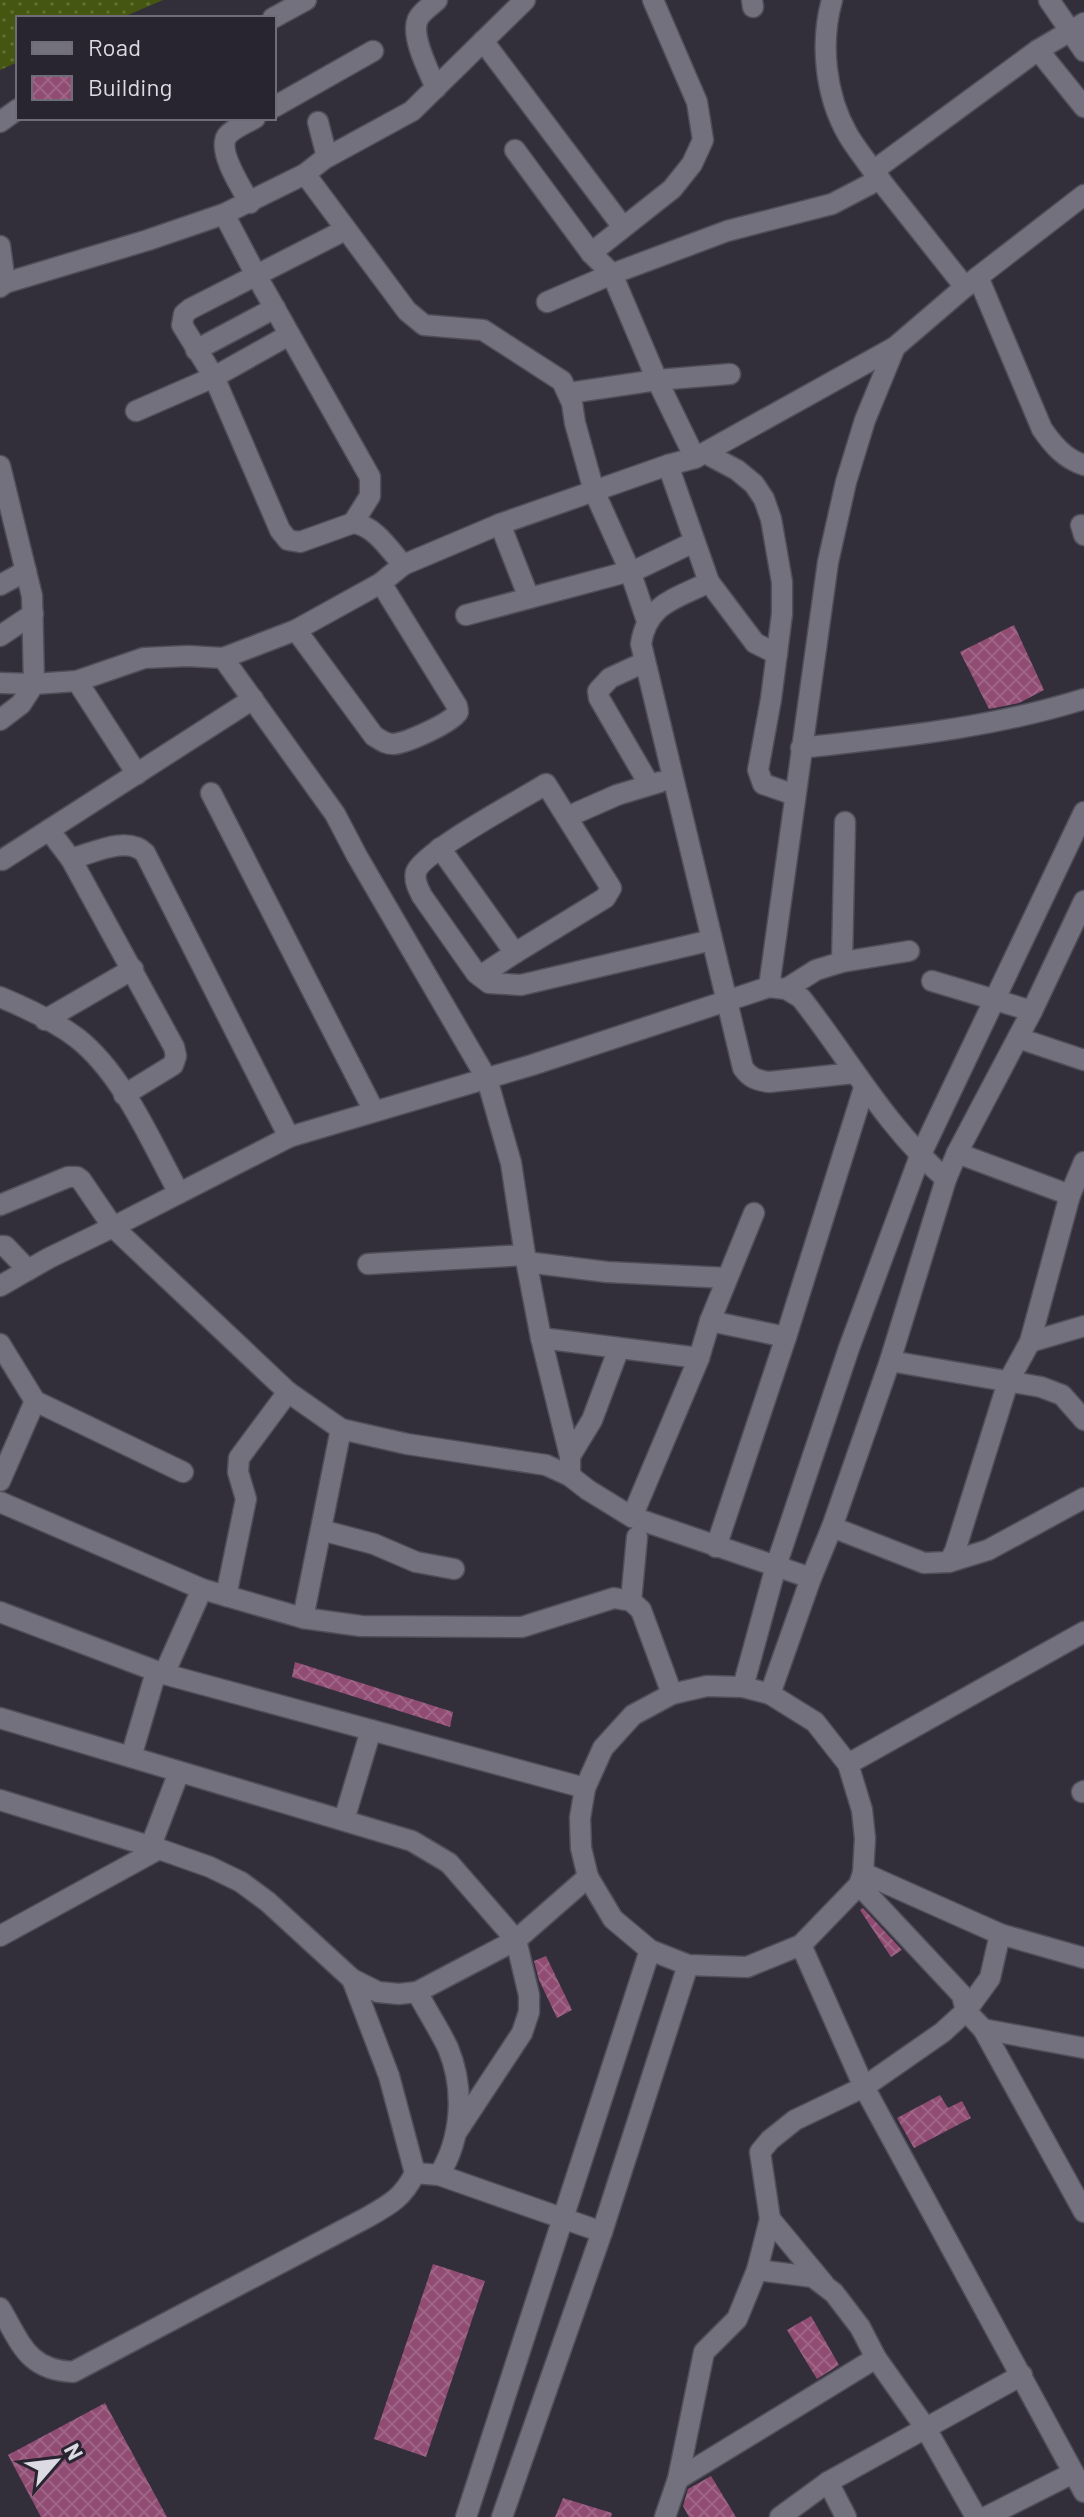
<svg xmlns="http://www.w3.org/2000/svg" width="1084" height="2517" font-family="Barlow,sans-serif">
	<defs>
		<pattern id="grass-dots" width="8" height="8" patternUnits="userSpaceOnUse" patternTransform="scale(2)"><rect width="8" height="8" fill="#455610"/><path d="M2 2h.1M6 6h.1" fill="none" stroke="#5f6e32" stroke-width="1.8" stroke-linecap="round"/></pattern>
		<pattern id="building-cross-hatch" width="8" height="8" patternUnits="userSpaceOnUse" patternTransform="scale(2)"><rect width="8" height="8" fill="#904c73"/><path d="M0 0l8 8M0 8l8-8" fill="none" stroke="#9f6587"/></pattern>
	</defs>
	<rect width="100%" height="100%" fill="#322f3b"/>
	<polygon fill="url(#grass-dots)" points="0,0 163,0 121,18 18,18 18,62 0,70"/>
	<g fill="url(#building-cross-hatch)">
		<polygon points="1014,625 1044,690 1019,703 989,709 960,652"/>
		<polygon points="295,1662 453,1712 450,1727 292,1677"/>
		<polygon points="863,1908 902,1950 891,1957 860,1910"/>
		<polygon points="546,1956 572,2010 557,2018 539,1980 534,1961"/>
		<polygon points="940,2095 948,2108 962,2101 971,2118 914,2148 897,2118"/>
		<polygon points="433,2264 485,2281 426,2457 374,2439"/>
		<polygon points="811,2316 839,2365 817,2379 787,2330"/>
		<polygon points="105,2403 167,2517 41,2517 8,2455"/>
		<polygon points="711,2476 736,2517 689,2517 683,2506 688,2489"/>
		<polygon points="563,2498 612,2513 611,2517 555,2517"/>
	</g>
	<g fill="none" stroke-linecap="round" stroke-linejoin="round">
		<g stroke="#504e58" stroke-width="23">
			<g id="minor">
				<polyline points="752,0 753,7"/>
				<path d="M 832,0 C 820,43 825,95 848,135 C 855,147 865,159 873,171"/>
				<polyline points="1049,0 1084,51"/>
				<polyline points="273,18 306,0"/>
				<polyline points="483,41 623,227"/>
				<polyline points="1038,50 1084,23"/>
				<path d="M 436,88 C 429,71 410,36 418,19 C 422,11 431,6 437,0"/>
				<polyline points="274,107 373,51"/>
				<polyline points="0,122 18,109"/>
				<polyline points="318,122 327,157"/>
				<polyline points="515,150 591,253 612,274 657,380 695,458"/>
				<polyline points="305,174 407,311 424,325 483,330 562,381 572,403 575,423 594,491 630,571 647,621"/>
				<path d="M 250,203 C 242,189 217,151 227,136 C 233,128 247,123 255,118"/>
				<polyline points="224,214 256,275 370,477 370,496 353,523"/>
				<path d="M 345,230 L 190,309 L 184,314 L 182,325 L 214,377 L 280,530 L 288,540 L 300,542 L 353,523 C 374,525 390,550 403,565"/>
				<polyline points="0,246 5,283"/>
				<polyline points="591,253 672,189 692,164 703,140 697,102 653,0"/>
				<path d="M 978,277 L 1042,429 C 1053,445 1065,459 1084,465"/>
				<polyline points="0,287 5,283 148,240 224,214 305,174 324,159 412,111 525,0"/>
				<polyline points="965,287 873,171 1038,50 1084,107"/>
				<polyline points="547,302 612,274 727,231 832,204 880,179"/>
				<polyline points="196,350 275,308"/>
				<polyline points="569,393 657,380 730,374"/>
				<polyline points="136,411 214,377 289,335"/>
				<polyline points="705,453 737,470 754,484 764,499 771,519 782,582 782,614 771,699 758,770 763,784 795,795"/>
				<polyline points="668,465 709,582 755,643 777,654"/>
				<polyline points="0,466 32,596 34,684 21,704 0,720"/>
				<polyline points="500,524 529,598"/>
				<polyline points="1081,525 1084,535"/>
				<path d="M 709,582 C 676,599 647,603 641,644 L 743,1068 C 750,1078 756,1080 769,1082 L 854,1073"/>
				<polyline points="0,585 26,571"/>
				<polyline points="466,615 638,569 694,542"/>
				<path d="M 296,630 L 374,736 C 381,740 385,744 393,744 C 407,743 451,723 458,712 L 457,706 L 381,583"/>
				<polyline points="0,636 33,614"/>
				<polyline points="223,658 335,814 357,856 487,1079 511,1163 525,1255 541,1338 570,1456 570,1476"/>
				<polyline points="645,662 610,678 598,691 599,698 649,784"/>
				<polyline points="77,681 137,774"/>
				<polyline points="0,683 34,684 77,681 144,658 188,656 223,658 296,630 381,583 403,565 500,524 668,465 695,458 895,347 965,287 1084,195"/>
				<path d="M 801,748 C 897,737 992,728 1084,699"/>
				<polyline points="211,793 374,1111"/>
				<polyline points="567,817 617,795 660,782"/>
				<polyline points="49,830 71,859 174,1047 176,1056 173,1065 124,1095"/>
				<polyline points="440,848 515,953 480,976"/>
				<path d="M 71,859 C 93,853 127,835 145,853 L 289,1137"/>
				<polyline points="2,860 253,699"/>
				<path d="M 515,953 L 605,898 L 611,888 L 546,784 C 524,798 422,852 416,872 C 414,881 418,888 422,896 L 476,973 L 489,983 L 521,985 L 712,940"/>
				<polyline points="842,962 845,822"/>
				<polyline points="932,981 1032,1011"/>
				<polyline points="769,987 828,562 846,482 865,420 895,347"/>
				<polyline points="786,989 816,970 842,962 909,951"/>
				<path d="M 0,997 C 24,1007 56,1022 77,1038 C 123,1074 151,1142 179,1193"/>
				<polyline points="45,1020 133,969"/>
				<polyline points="1018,1038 1084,1060"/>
				<polyline points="1070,1195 1084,1162"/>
				<polyline points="0,1205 68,1177 77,1177 81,1180 113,1227 288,1392 341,1429 303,1618"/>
				<polyline points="0,1246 5,1246 28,1270"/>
				<polyline points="526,1262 607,1272 727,1278"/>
				<polyline points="368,1264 525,1255"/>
				<path d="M 0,1286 L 49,1258 L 113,1227 L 289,1137 L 532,1065 L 769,987 L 786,989 L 801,998 C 850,1060 885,1126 946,1179"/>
				<polyline points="710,1321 786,1337"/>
				<polyline points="541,1338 699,1358"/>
				<polyline points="1030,1342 1084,1326"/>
				<polyline points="0,1344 35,1401 183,1472"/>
				<polyline points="890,1361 1041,1387 1062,1395 1084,1420"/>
				<polyline points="341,1429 407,1444 546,1465 570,1476 588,1490 632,1517 811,1578"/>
				<polyline points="570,1456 592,1420 619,1348"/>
				<polyline points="0,1481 35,1401"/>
				<polyline points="0,1502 202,1589 303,1618 361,1626 522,1627 614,1598 631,1601 641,1610 672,1694"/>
				<polyline points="632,1517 699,1358 710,1321 754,1213"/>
				<polyline points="832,1527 924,1563 949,1562 988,1550 1084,1498"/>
				<polyline points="321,1530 374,1544 416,1562 454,1569"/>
				<polyline points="716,1547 786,1337 864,1088"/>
				<polyline points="949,1562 955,1551 1008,1382 1030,1342 1070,1195 957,1153"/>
				<polyline points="226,1596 246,1499 238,1472 239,1458 288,1392"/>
				<polyline points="631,1601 637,1537"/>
				<polyline points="0,1612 164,1674 585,1788"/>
				<polyline points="164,1674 202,1589"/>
				<polygon points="707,1686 743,1687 770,1694 815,1722 848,1764 862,1810 865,1838 863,1873 859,1885 801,1945 747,1967 688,1965 650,1950 613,1919 588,1877 581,1848 580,1818 585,1788 603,1748 633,1715 672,1694"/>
				<polyline points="743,1687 776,1566 849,1348 920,1156 1084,812"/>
				<polyline points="770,1694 811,1578 832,1527 890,1361 946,1179 957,1153 1032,1011 1084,901"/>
				<polyline points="0,1718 412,1841 449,1863 516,1940 529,1995 529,2012 522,2033 456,2133"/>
				<polyline points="131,1757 156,1672"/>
				<polyline points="848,1764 1084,1632"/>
				<polyline points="1082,1792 1084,1791"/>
				<polyline points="0,1800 159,1849 210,1867 241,1882 268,1902 352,1979 378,1992 399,1994 417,1992 516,1940 588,1877"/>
				<polyline points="344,1820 371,1730"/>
				<polyline points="150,1848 179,1772"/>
				<polyline points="863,1873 1000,1934 1084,1958"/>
				<polyline points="859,1885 962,1995 966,2011 983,2029 1084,2212"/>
				<polyline points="0,1936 159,1849"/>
				<polyline points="801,1945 864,2087 1084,2492"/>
				<polyline points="352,1979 389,2076 415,2173"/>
				<path d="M 417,1992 C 427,2011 439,2029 448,2048 C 465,2089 462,2138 439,2175"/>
				<polyline points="983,2029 1084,2048"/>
				<polyline points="770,2219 824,2284"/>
				<polyline points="757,2270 813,2277 834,2293 860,2327 876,2358 925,2427 976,2517"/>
				<path d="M 0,2308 C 21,2343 27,2370 73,2372 L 366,2218 C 389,2205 403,2198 415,2173 L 439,2175 L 602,2232"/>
				<polyline points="678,2479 876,2358"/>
				<polyline points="828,2482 846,2517"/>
				<polyline points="466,2517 650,1950"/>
				<polyline points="502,2517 602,2232 688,1965"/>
				<polyline points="665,2517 678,2479 704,2352 737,2319 757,2270 770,2219 760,2152 770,2140 795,2120 864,2087 943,2032 966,2011 990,1978 1000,1934"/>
				<polyline points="780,2517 828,2482 1022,2375"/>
				<polyline points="986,2517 1073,2473"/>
			</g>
		</g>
		<use href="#minor" stroke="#74717f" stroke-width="20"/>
	</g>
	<rect x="16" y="16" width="260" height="104" fill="#282531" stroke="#706d78" stroke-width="2"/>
	<rect x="32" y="42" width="40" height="12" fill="#74717f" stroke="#706d78" stroke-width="2"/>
	<text x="88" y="56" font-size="24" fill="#dcdae2">Road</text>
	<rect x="32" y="76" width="40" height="24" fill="url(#building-cross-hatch)" stroke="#706d78" stroke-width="2"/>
	<text x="88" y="96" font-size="24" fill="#dcdae2">Building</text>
	<g transform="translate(56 2461) rotate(62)" stroke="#282531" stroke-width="6" paint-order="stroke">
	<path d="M0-6L14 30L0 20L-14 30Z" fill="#dcdae2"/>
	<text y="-12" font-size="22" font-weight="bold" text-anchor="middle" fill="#dcdae2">N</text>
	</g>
</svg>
